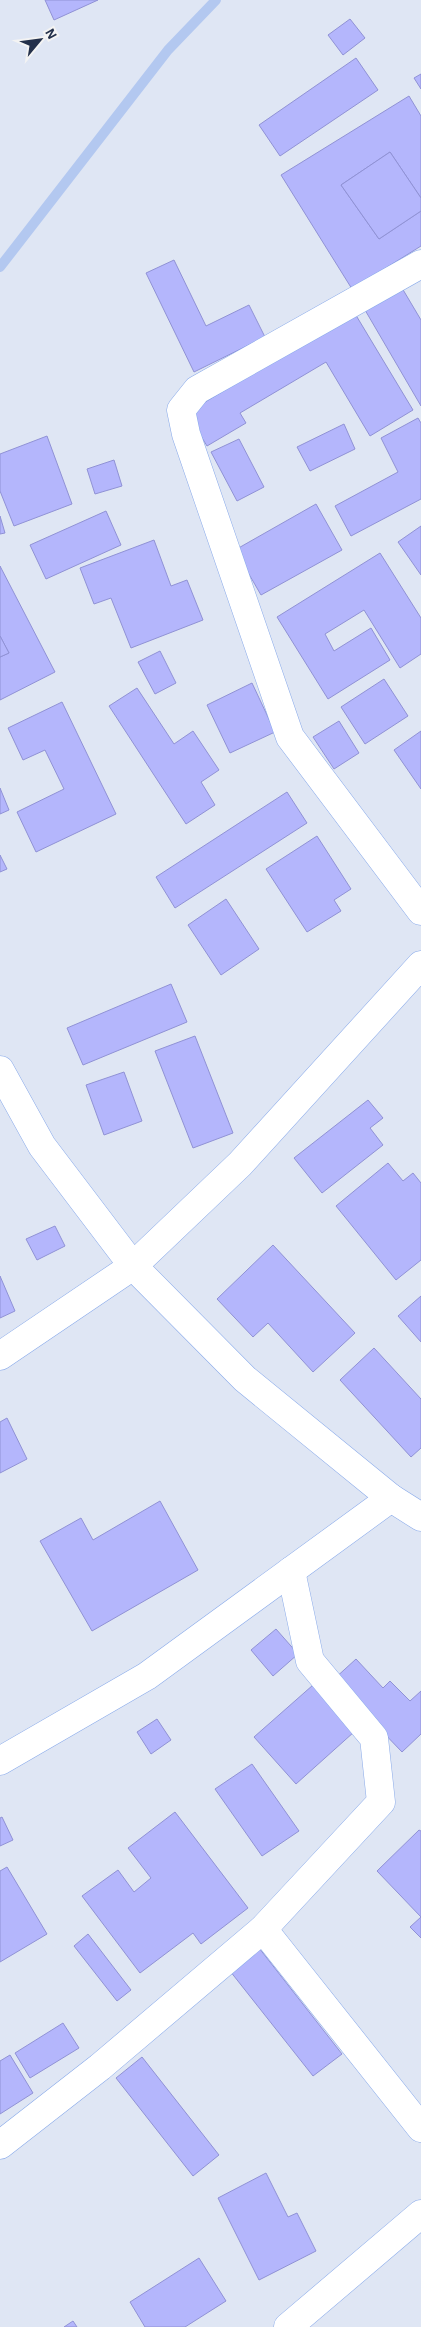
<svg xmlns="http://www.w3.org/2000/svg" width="421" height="2327" font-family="'Alegreya Sans',sans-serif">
	<rect width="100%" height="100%" fill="#dfe6f4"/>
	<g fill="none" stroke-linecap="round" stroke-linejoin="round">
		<polyline stroke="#b3c8f0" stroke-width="10" points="0,267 168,50 216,0"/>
	</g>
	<g fill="#b4b6fc" stroke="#9092d5">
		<polygon points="45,0 98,0 54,20"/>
		<polygon points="350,19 365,38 343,55 328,35"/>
		<polygon points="356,58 378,90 280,156 259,125"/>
		<polygon points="421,74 421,89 414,78"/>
		<polygon points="409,96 421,116 421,198 390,152 341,185 379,239 421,211 421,246 352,289 281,175"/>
		<polygon points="390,152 421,198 421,211 379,239 341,185"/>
		<polygon points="174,260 206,326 249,305 265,337 194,372 146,273"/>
		<polygon points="402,288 421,320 421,406 365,310"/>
		<polygon points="354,312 413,410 370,436 326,362 240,413 246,423 207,446 187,413"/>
		<polygon points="418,418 421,423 421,499 351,536 335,506 398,472 381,438"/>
		<polygon points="344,424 355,449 310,471 297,447"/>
		<polygon points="47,436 72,504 14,526 0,491 0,454"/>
		<polygon points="239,439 264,487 237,501 211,452"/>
		<polygon points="114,460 122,486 95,494 87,469"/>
		<polygon points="316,504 342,550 261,595 235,550"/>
		<polygon points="106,511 121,545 46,579 30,545"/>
		<polygon points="0,516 5,533 0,534"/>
		<polygon points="421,526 421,575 398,542"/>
		<polygon points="154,540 171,586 187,580 203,620 131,648 111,598 94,604 80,568"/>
		<polygon points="380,553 421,618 421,654 400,668 364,610 325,634 334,651 371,628 390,660 328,699 277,617"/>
		<polygon points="0,566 55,672 0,700 0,657 9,653 0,636"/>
		<polygon points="0,636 9,653 0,657"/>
		<polygon points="160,651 176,683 155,694 138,662"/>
		<polygon points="384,679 408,716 365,744 341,707"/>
		<polygon points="252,683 275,732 230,753 207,705"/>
		<polygon points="137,688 174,744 193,731 219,770 201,782 215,805 186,824 109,706"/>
		<polygon points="62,702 116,814 36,852 17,812 64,789 45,750 23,760 8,728"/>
		<polygon points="339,721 359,753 334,769 313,737"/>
		<polygon points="421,731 421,789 394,750"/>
		<polygon points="0,788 9,810 0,814"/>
		<polygon points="287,792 307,823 175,908 156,877"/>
		<polygon points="317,836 351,889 334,900 341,911 307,932 266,869"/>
		<polygon points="0,855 7,869 0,872"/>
		<polygon points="226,899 259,949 221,975 188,925"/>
		<polygon points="171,984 187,1022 83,1065 67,1028"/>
		<polygon points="195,1036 233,1133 193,1148 155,1051"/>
		<polygon points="124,1072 142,1121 104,1135 86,1085"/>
		<polygon points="368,1100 383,1118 370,1128 383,1145 322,1193 294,1158"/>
		<polygon points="388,1163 403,1181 413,1173 421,1183 421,1260 396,1280 336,1206"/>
		<polygon points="55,1226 65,1246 37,1260 26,1239"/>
		<polygon points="273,1245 355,1333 313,1372 268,1323 253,1337 217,1299"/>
		<polygon points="0,1276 15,1311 0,1318"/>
		<polygon points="421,1296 421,1342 398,1316"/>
		<polygon points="374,1348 421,1399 421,1448 411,1457 340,1380"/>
		<polygon points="7,1418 27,1459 0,1473 0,1422"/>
		<polygon points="160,1501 198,1570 92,1631 40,1541 81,1518 93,1540"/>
		<polygon points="276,1629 298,1654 273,1676 251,1650"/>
		<polygon points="356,1659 383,1688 390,1681 410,1701 421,1691 421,1734 402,1752 333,1680"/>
		<polygon points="313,1685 354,1732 296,1784 254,1737"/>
		<polygon points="157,1719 171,1740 151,1754 137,1732"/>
		<polygon points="252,1764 299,1831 262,1856 215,1789"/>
		<polygon points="175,1812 248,1908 201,1944 193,1933 140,1973 82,1896 118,1870 134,1892 151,1878 128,1848"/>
		<polygon points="2,1817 13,1840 0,1846 0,1818"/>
		<polygon points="419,1830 421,1831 421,1917 377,1871"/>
		<polygon points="7,1867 47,1934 0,1962 0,1871"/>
		<polygon points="421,1917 421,1938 410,1927"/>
		<polygon points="88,1934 131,1990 117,2001 74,1946"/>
		<polygon points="259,1948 342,2054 313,2076 230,1971"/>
		<polygon points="63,2023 79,2048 30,2078 15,2053"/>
		<polygon points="10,2055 33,2093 0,2114 0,2061"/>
		<polygon points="142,2057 219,2155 193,2176 116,2078"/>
		<polygon points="266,2173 288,2217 297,2213 316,2251 259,2280 218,2198"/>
		<polygon points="199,2258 226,2301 185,2327 145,2327 130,2302"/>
		<polygon points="73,2321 77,2327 64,2327"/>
	</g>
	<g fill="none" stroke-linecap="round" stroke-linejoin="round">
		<g stroke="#89aaea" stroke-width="29">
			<g id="minor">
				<polyline points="421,264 197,390 181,410 186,434 290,737 421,911"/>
				<polyline points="0,1070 42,1146 133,1266 245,1379 391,1498 421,1517"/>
				<polyline points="0,1356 133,1266 240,1164 421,965"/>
				<polyline points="0,1761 147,1676 391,1498"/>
				<polyline points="263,1929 421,2128"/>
				<polyline points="0,2145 100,2067 263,1929 381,1802 374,1738 310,1661 291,1571"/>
				<polyline points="288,2327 421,2214"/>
			</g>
		</g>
		<use href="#minor" stroke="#fff" stroke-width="28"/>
	</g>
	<g transform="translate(40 40) rotate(61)" stroke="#f3f3f3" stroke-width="4" paint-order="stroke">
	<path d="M0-4L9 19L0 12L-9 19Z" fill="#23304a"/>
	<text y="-8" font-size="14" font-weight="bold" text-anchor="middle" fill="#23304a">N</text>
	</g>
</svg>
